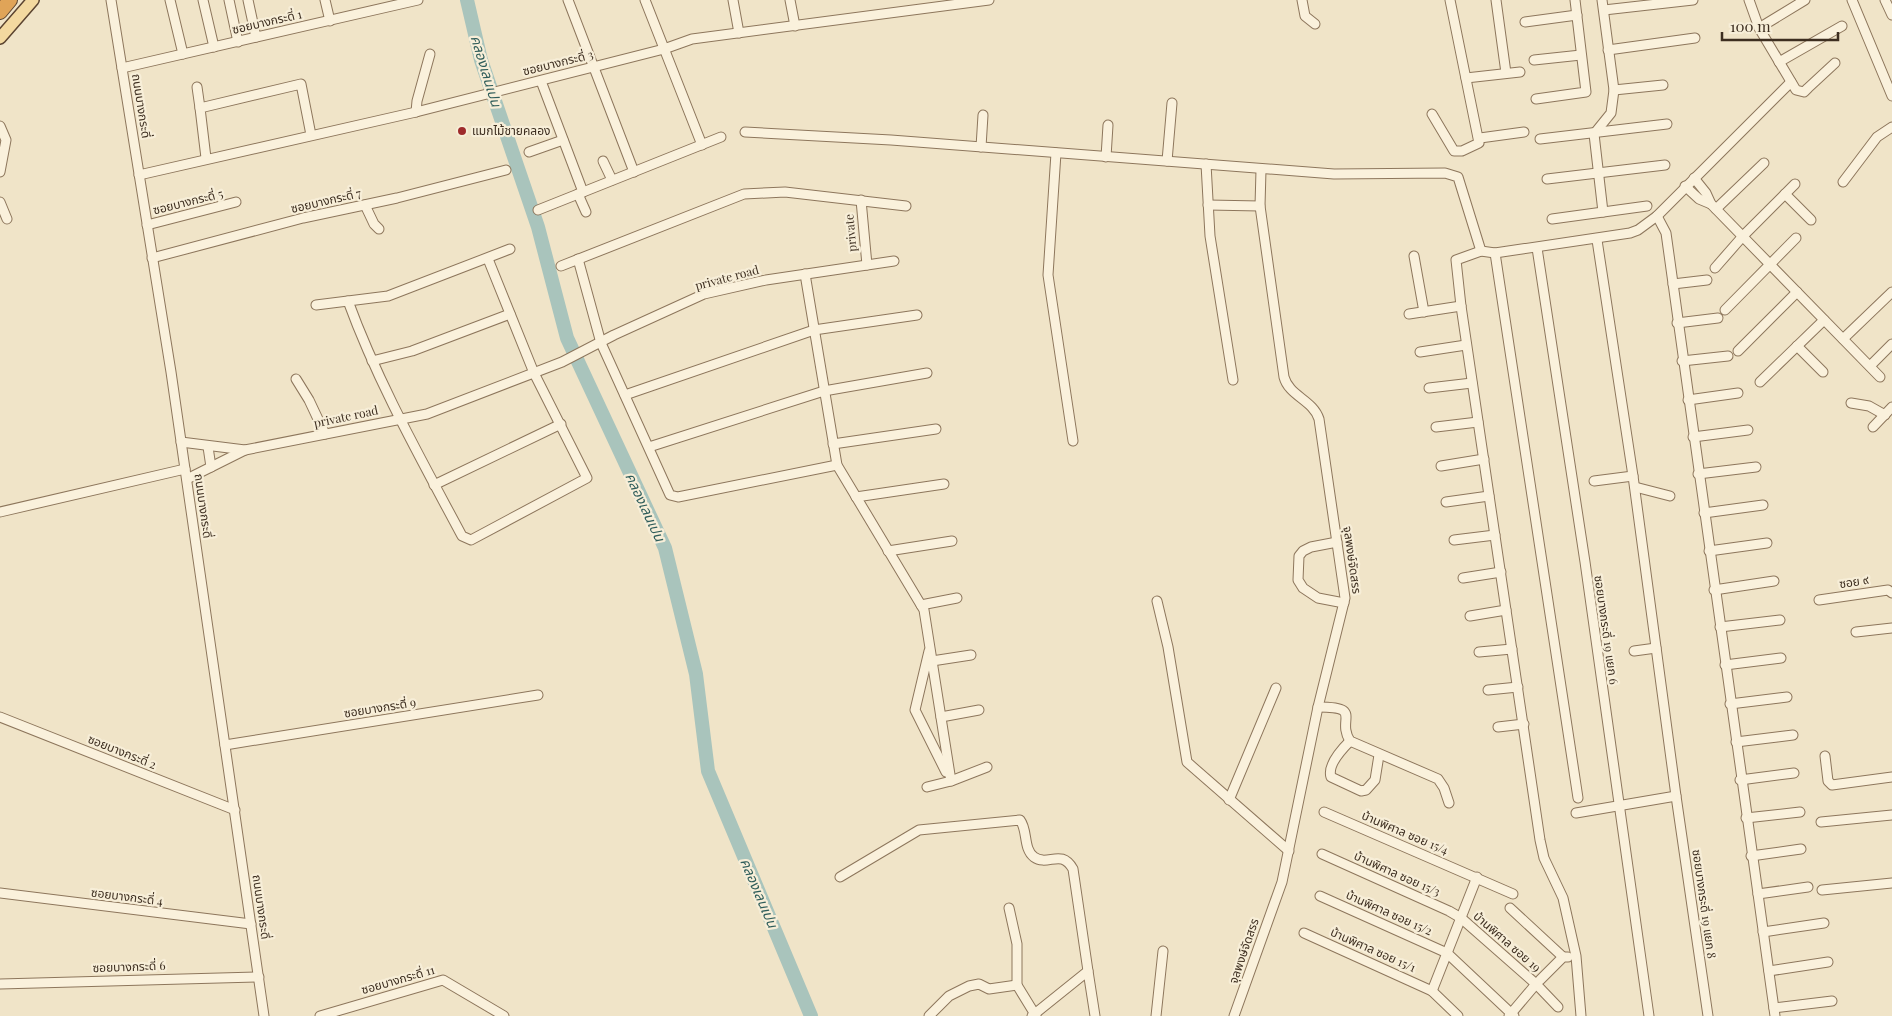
<svg xmlns="http://www.w3.org/2000/svg" width="1892" height="1016" font-family="'Playfair Display','Noto Sans Thai',serif">
	<rect width="100%" height="100%" fill="#f0e4c8"/>
	<g fill="none" stroke-linecap="round" stroke-linejoin="round">
		<polyline stroke="#a9c4bc" stroke-width="14" points="467,0 481,60 538,227 567,338 665,548 696,674 708,771 811,1016"/>
		<g stroke="#8d765c" stroke-width="11">
			<g id="minor">
				<polyline points="111,0 171,372 264,1016"/>
				<polyline points="170,0 183,54"/>
				<polyline points="203,0 214,47"/>
				<polyline points="229,0 238,42"/>
				<polyline points="248,0 256,37"/>
				<polyline points="325,0 330,21"/>
				<polyline points="568,0 634,172"/>
				<polyline points="645,0 702,145"/>
				<polyline points="733,0 739,33"/>
				<polyline points="790,0 795,26"/>
				<polyline points="1302,0 1305,16 1315,24"/>
				<polyline points="1496,0 1506,73"/>
				<polyline points="1602,0 1614,90 1611,113 1594,134 1603,212"/>
				<polyline points="1749,0 1759,28 1796,90 1804,92 1808,88 1835,63"/>
				<polyline points="1852,0 1892,96"/>
				<polyline points="1885,0 1892,15"/>
				<polyline points="1604,10 1693,0"/>
				<polyline points="1525,22 1577,15"/>
				<polyline points="1759,28 1805,0"/>
				<polyline points="1608,50 1695,38"/>
				<polyline points="1534,60 1581,55"/>
				<polyline points="1779,62 1842,26"/>
				<polyline points="122,68 418,0"/>
				<polyline points="1466,78 1520,72"/>
				<polyline points="541,81 583,192"/>
				<polyline points="197,87 200,108"/>
				<polyline points="1614,90 1663,85"/>
				<polyline points="1536,99 1586,92 1575,0"/>
				<polyline points="416,112 417,101 430,54"/>
				<polyline points="1432,114 1454,151 1462,151 1479,143 1450,0"/>
				<polyline points="0,126 6,140 0,172"/>
				<polyline points="745,132 891,140 1334,174 1445,173 1458,177 1481,251"/>
				<polyline points="1480,138 1524,132"/>
				<polyline points="1540,139 1667,124"/>
				<polyline points="981,147 983,115"/>
				<polyline points="529,152 563,140"/>
				<polyline points="1056,153 1048,275 1073,441"/>
				<polyline points="1106,157 1108,125"/>
				<polyline points="206,158 200,108 301,84 311,135"/>
				<polyline points="603,161 612,180"/>
				<polyline points="1167,161 1172,103"/>
				<polyline points="1206,164 1210,236 1233,380"/>
				<polyline points="139,175 416,112 664,49 692,39 989,0"/>
				<polyline points="1694,178 1706,193 1711,204 1880,377"/>
				<polyline points="1547,179 1665,165"/>
				<polyline points="1843,182 1877,137 1892,127"/>
				<polyline points="1685,186 1699,199 1711,204"/>
				<polyline points="578,194 586,212"/>
				<polyline points="1785,194 1811,220"/>
				<polyline points="861,200 867,265"/>
				<polyline points="0,202 7,219"/>
				<polyline points="365,205 374,224 379,229"/>
				<polyline points="1208,205 1260,206"/>
				<polyline points="1716,209 1764,163"/>
				<polyline points="538,210 721,137"/>
				<polyline points="1657,216 1666,233 1775,1016"/>
				<polyline points="1552,219 1647,206"/>
				<polyline points="147,225 236,202"/>
				<polyline points="1597,240 1633,476 1676,796 1708,1016"/>
				<polyline points="1537,248 1585,562 1649,1016"/>
				<polyline points="1495,253 1578,798"/>
				<polyline points="1414,256 1424,312"/>
				<polyline points="152,258 303,218 397,198 506,170"/>
				<polyline points="578,259 601,343 670,495 678,497 837,465"/>
				<polyline points="561,266 744,194 785,192 906,206"/>
				<polyline points="1715,268 1743,236 1795,184"/>
				<polyline points="805,274 837,465 924,610 951,781"/>
				<polyline points="1673,284 1707,280"/>
				<path d="M 348,301 C 378,383 421,459 462,536 L 471,540 L 587,478 L 534,373 L 488,259"/>
				<polyline points="316,305 388,296 510,249"/>
				<polyline points="1725,310 1796,238"/>
				<polyline points="1409,314 1461,306"/>
				<polyline points="1677,323 1718,318"/>
				<polyline points="1843,339 1892,292"/>
				<polyline points="1797,346 1823,372"/>
				<polyline points="1738,351 1797,292"/>
				<polyline points="1420,352 1466,345"/>
				<polyline points="372,361 412,351 510,314"/>
				<polyline points="1682,361 1728,356"/>
				<polyline points="1870,366 1892,344"/>
				<polyline points="296,379 309,400 325,434"/>
				<polyline points="1760,382 1824,320"/>
				<polyline points="1429,388 1472,383"/>
				<polyline points="625,395 814,330 917,315"/>
				<polyline points="1688,400 1738,393"/>
				<polyline points="1851,403 1869,406 1885,415"/>
				<polyline points="1436,427 1478,422"/>
				<polyline points="1873,427 1892,407"/>
				<polyline points="1693,437 1748,430"/>
				<polyline points="181,442 245,450 427,414 562,362 614,335 704,294 766,280 894,261"/>
				<polyline points="833,444 936,429"/>
				<polyline points="208,447 211,467"/>
				<polyline points="649,447 824,391 927,373"/>
				<polyline points="1441,466 1484,459"/>
				<polyline points="1698,474 1756,467"/>
				<polyline points="187,479 245,450"/>
				<polyline points="1594,481 1633,476"/>
				<polyline points="434,485 561,424"/>
				<polyline points="1635,487 1670,496"/>
				<polyline points="856,497 944,484"/>
				<polyline points="1446,502 1489,496"/>
				<polyline points="0,512 185,469"/>
				<polyline points="1704,513 1763,505"/>
				<polyline points="1454,540 1495,535"/>
				<polyline points="1337,542 1311,547 1303,551 1299,556 1298,580 1303,588 1318,598 1344,603"/>
				<polyline points="888,551 952,541"/>
				<polyline points="1709,551 1767,543"/>
				<polyline points="1463,578 1501,572"/>
				<polyline points="1714,590 1774,581"/>
				<polyline points="1819,600 1888,590 1892,593"/>
				<polyline points="1157,601 1168,647 1187,762 1289,851"/>
				<polyline points="921,605 957,598"/>
				<polyline points="1470,616 1506,610"/>
				<polyline points="1720,627 1780,620"/>
				<polyline points="1856,632 1892,628"/>
				<polyline points="929,651 915,710 946,772"/>
				<polyline points="1634,651 1656,648"/>
				<polyline points="1479,652 1512,649"/>
				<polyline points="932,661 971,655"/>
				<polyline points="1725,665 1781,658"/>
				<polyline points="1488,690 1518,687"/>
				<polyline points="1730,704 1787,697"/>
				<path d="M 1318,707 C 1364,707 1336,719 1350,741 L 1438,779 L 1444,788 L 1449,803"/>
				<polyline points="0,717 235,810"/>
				<polyline points="941,717 979,710"/>
				<polyline points="1498,727 1524,724"/>
				<path d="M 1350,741 C 1342,749 1327,765 1331,777 L 1361,791 L 1366,790 L 1375,780 L 1379,755"/>
				<polyline points="1736,742 1793,735"/>
				<polyline points="225,745 538,695"/>
				<polyline points="1825,756 1828,781 1832,785 1892,777"/>
				<polyline points="1740,780 1794,773"/>
				<polyline points="927,787 951,781 987,767"/>
				<polyline points="1229,800 1276,688"/>
				<polyline points="1324,812 1513,894"/>
				<polyline points="1576,813 1676,796"/>
				<polyline points="1746,818 1800,812"/>
				<polyline points="1821,822 1892,815"/>
				<polyline points="1322,854 1449,911 1461,918 1536,984 1558,1007"/>
				<polyline points="1751,856 1801,849"/>
				<path d="M 840,877 L 919,830 L 1020,820 C 1028,830 1023,849 1034,857 C 1048,867 1061,848 1073,869 L 1088,971"/>
				<polyline points="1822,890 1892,883"/>
				<polyline points="0,893 251,924"/>
				<polyline points="1758,894 1808,887"/>
				<polyline points="1320,896 1447,953 1514,1016"/>
				<polyline points="1009,908 1017,944 1017,985 1036,1016"/>
				<polyline points="1510,908 1563,957"/>
				<polyline points="1763,932 1824,923"/>
				<polyline points="1304,933 1432,991 1458,1016"/>
				<polyline points="1769,971 1828,962"/>
				<polyline points="1540,980 1563,957 1568,957"/>
				<polyline points="0,984 259,977"/>
				<polyline points="1432,991 1477,877"/>
				<polyline points="1774,1008 1832,1001"/>
				<polyline points="320,1016 443,980 504,1016"/>
				<polyline points="929,1016 949,996 969,986 979,984 989,989 1017,985"/>
				<polyline points="1032,1016 1088,971 1095,1016"/>
				<polyline points="1156,1016 1163,951"/>
				<path d="M 1234,1016 L 1282,882 L 1318,707 L 1345,598 L 1319,419 C 1313,400 1289,396 1284,377 L 1260,206 L 1261,170"/>
				<polyline points="1509,1016 1536,984"/>
				<polyline points="1581,1016 1576,956 1563,898 1544,858 1540,840 1461,306 1456,260 1481,251 1495,253 1630,233 1638,230 1657,216 1791,82"/>
			</g>
		</g>
		<g stroke="#5b4430" stroke-width="14">
			<polyline id="major" points="0,38 33,0"/>
		</g>
		<g stroke="#5b4430" stroke-width="16">
			<polyline id="highway" points="0,12 10,0"/>
		</g>
		<use href="#minor" stroke="#faf1dc" stroke-width="9"/>
		<use href="#major" stroke="#f3d9a0" stroke-width="11"/>
		<use href="#highway" stroke="#e0a458" stroke-width="14"/>
	</g>
	<circle fill="#9e2a2b" stroke="#f7eed8" stroke-width="2" cx="462" cy="131" r="5"/>
	<g text-anchor="middle" stroke-width="4.5" stroke-linejoin="round" paint-order="stroke">
		<g font-size="12" fill="#3d2e20" stroke="#f7eed8">
			<text transform="translate(267 22) rotate(-13)" y="4">ซอยบางกระดี่ 1</text>
			<text transform="translate(558 63) rotate(-14)" y="4">ซอยบางกระดี่ 3</text>
			<text transform="translate(141 106) rotate(81)" y="4">ถนนบางกระดี่</text>
			<text transform="translate(326 201) rotate(-13)" y="4">ซอยบางกระดี่ 7</text>
			<text transform="translate(188 202) rotate(-14)" y="4">ซอยบางกระดี่ 5</text>
			<text transform="translate(851 233) rotate(-95)" y="4">private</text>
			<text transform="translate(727 278) rotate(-15)" y="4">private road</text>
			<text transform="translate(346 417) rotate(-12)" y="4">private road</text>
			<text transform="translate(203 506) rotate(82)" y="4">ถนนบางกระดี่</text>
			<text transform="translate(1352 560) rotate(82)" y="4">จุลพงษ์จัดสรร</text>
			<text transform="translate(1854 582) rotate(-9)" y="4">ซอย ๙</text>
			<text transform="translate(1606 630) rotate(82)" y="4">ซอยบางกระดี่ 19 แยก 6</text>
			<text transform="translate(380 708) rotate(-9)" y="4">ซอยบางกระดี่ 9</text>
			<text transform="translate(122 752) rotate(22)" y="4">ซอยบางกระดี่ 2</text>
			<text transform="translate(1405 833) rotate(23)" y="4">บ้านพิศาล ซอย 15/4</text>
			<text transform="translate(1397 874) rotate(24)" y="4">บ้านพิศาล ซอย 15/3</text>
			<text transform="translate(127 897) rotate(7)" y="4">ซอยบางกระดี่ 4</text>
			<text transform="translate(1704 904) rotate(82)" y="4">ซอยบางกระดี่ 19 แยก 8</text>
			<text transform="translate(261 907) rotate(82)" y="4">ถนนบางกระดี่</text>
			<text transform="translate(1389 913) rotate(24)" y="4">บ้านพิศาล ซอย 15/2</text>
			<text transform="translate(1507 942) rotate(41)" y="4">บ้านพิศาล ซอย 19</text>
			<text transform="translate(1373 950) rotate(24)" y="4">บ้านพิศาล ซอย 15/1</text>
			<text transform="translate(1244 951) rotate(-71)" y="4">จุลพงษ์จัดสรร</text>
			<text transform="translate(129 967) rotate(-2)" y="4">ซอยบางกระดี่ 6</text>
			<text transform="translate(398 980) rotate(-16)" y="4">ซอยบางกระดี่ 11</text>
		</g>
		<g font-size="12" fill="#3d2e20" stroke="#f7eed8" text-anchor="start">
			<text x="472" y="135">แมกไม้ชายคลอง</text>
		</g>
		<g font-size="14" font-style="italic" fill="#2f5d5a" stroke="#f7eed8">
			<text transform="translate(486 71) rotate(73)" y="5">คลองเลนเปน</text>
			<text transform="translate(645 507) rotate(65)" y="5">คลองเลนเปน</text>
			<text transform="translate(759 893) rotate(67)" y="5">คลองเลนเปน</text>
		</g>
	</g>
	<path d="M1722 32v8h116v-8" fill="none" stroke="#3d2e20" stroke-width="2.5"/>
	<text x="1730" y="32" font-size="15" fill="#3d2e20" stroke="#f7eed8" stroke-width="4" paint-order="stroke">100 m</text>
</svg>
